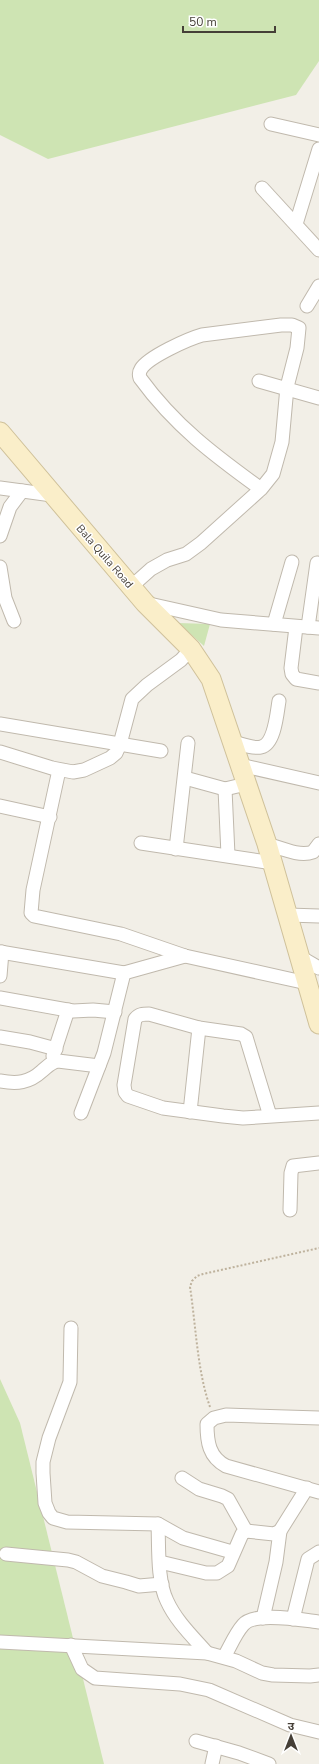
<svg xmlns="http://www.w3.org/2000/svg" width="319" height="1764" font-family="'Nunito Sans','Noto Sans Devanagari',sans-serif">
	<rect width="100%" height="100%" fill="#f2efe7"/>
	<g fill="#cee4b3">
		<polygon points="0,0 319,0 319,61 296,95 48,159 0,135"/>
		<polygon points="178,623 210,624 204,646"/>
		<polygon points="0,1379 20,1423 104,1764 0,1764"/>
	</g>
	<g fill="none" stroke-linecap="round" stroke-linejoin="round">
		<g stroke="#c0b9ad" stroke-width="15">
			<g id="street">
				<polyline points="271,124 319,135"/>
				<polyline points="262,188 319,250"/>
				<polyline points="296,224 319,149"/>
				<polyline points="307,306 319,286"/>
				<polyline points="259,381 319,398"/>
				<polyline points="0,488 52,495"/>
				<polyline points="0,536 10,507 22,491"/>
				<polyline points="0,567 5,598 14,621"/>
				<path d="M 132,586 L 151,569 L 167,560 L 186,554 L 201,543 L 261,489 L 273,474 L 282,442 L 287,387 L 297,348 L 299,328 L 292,325 L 281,325 L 202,335 C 188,339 148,357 141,369 C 139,372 139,375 140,378 C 175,426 214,455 261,489"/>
				<polyline points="145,603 221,620 319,628"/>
				<polyline points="274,624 292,562"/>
				<polyline points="296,627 291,668 292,674 296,679 319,683"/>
				<polyline points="308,627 317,563"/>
				<polyline points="0,724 161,751"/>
				<path d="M 233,742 C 241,744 253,749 261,747 C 275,744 277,712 279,701"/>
				<polyline points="0,752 52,768 73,772 84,770 110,758 116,753 120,744 132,699 147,685 181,660 191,649"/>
				<polyline points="240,765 319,783"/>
				<polyline points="59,770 33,890 31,913 34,916 121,934 185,956 307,983"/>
				<polyline points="185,778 225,789 246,784"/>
				<polyline points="225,789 228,855"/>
				<polyline points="0,806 50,817"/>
				<polyline points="141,843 273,863"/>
				<path d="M 267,844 C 281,848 299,857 313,852 L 319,844"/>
				<polyline points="176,849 188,743"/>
				<polyline points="288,915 319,916"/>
				<polyline points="0,952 124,973"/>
				<polyline points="300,957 319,968"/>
				<polyline points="0,976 2,952"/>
				<polyline points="0,998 73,1011 93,1010 115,1012"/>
				<polyline points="0,1037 30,1042 56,1049"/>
				<polyline points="53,1056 68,1010"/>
				<path d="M 0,1081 C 17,1084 29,1083 42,1071 C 48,1066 51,1062 58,1061 L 99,1066"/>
				<polyline points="190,1112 199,1028"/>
				<polyline points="81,1113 104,1053 124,973 185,956"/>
				<path d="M 270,1116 L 246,1037 L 241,1034 L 199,1028 L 149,1014 C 143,1014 139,1014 135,1019 L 124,1085 L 125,1092 L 128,1096 L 163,1108 L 223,1116 L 243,1118 L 319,1113"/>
				<polyline points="290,1210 291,1173 293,1166 319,1163"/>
				<polyline points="71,1328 70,1382 49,1438 43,1462 43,1473 45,1503 49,1513 53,1518 67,1522 158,1524 183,1538 232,1552"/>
				<path d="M 319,1418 L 226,1415 L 214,1418 L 207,1424 C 207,1442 209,1457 226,1466 L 319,1492"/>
				<polyline points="182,1478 199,1489 222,1496 228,1499 246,1531"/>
				<path d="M 158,1524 C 159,1547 157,1581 167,1601 C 176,1621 193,1637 207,1653"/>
				<polyline points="6,1554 68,1560 76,1562 102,1576 126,1582 139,1586 162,1584"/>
				<polyline points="160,1562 206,1573 217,1573 228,1566 242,1534 246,1531 274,1534 280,1531 307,1488"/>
				<polyline points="263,1618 276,1562 280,1531"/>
				<polyline points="293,1619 308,1559 319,1552"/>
				<polyline points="0,1642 207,1653 236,1661 262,1673 273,1675 310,1676 319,1675"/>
				<polyline points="71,1645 82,1669 95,1678 180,1684 209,1690 290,1725 319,1732"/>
				<path d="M 224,1657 C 230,1647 235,1634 243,1625 C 254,1611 302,1620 319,1622"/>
				<polyline points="196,1741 239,1753 269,1764"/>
				<polyline points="212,1764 216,1746"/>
			</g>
		</g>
		<g stroke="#cfc19a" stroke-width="21">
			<polyline id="secondary" points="0,432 145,603 191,649 211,679 267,844 319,1024"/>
		</g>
		<path stroke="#beb29d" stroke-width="2" stroke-dasharray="2 2" stroke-linecap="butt" d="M 210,1407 C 197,1370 196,1326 190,1287 L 192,1281 L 197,1276 L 203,1274 L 319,1248"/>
		<use href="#street" stroke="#fff" stroke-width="13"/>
		<use href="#secondary" stroke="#faeec9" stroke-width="19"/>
	</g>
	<g text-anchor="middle" stroke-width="3" stroke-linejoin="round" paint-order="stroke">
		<g font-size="11" fill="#453f37" stroke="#fff">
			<text transform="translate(105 556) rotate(49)" y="4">Bala Quila Road</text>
		</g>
	</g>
	<g transform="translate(291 1736)" stroke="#ffffff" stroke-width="3" paint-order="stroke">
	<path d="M0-3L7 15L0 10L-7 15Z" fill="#453f37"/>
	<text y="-6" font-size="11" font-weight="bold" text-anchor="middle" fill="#453f37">उ</text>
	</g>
	<path d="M183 26v6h92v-6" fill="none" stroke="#453f37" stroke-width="2"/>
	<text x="189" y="26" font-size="12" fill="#453f37" stroke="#ffffff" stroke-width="3" paint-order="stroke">50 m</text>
</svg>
